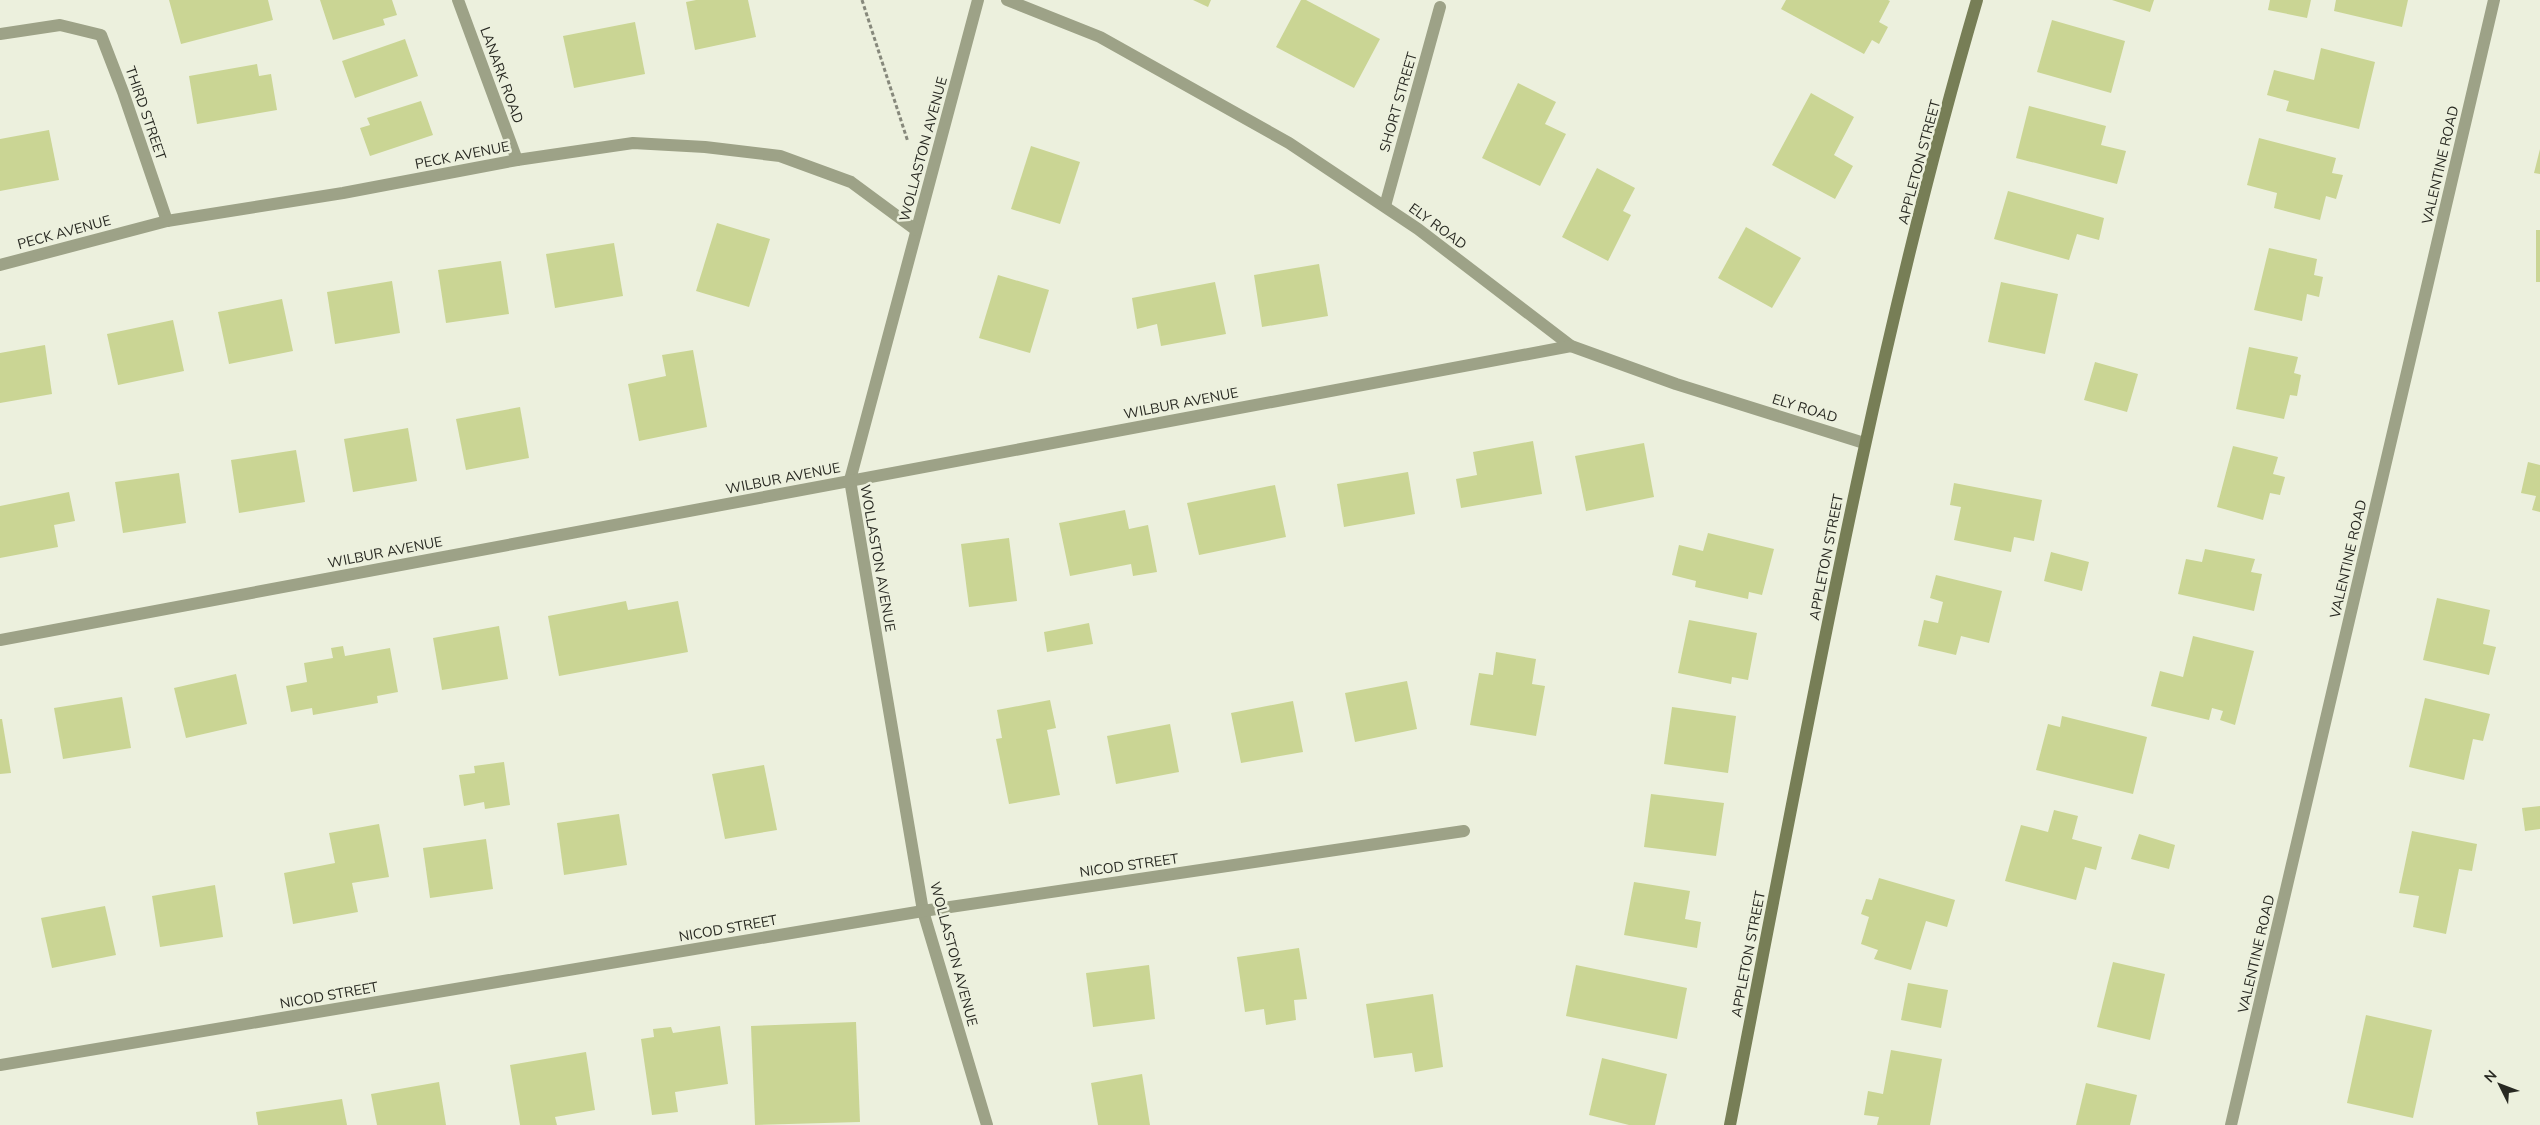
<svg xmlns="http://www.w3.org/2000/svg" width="2540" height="1125" font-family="Mulish,sans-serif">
	<rect width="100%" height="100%" fill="#ecf0dd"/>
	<g fill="#cad594">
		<polygon points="169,0 268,0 273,20 181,44"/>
		<polygon points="320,0 392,0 397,15 383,19 385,25 333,40"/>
		<polygon points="696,0 748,0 756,37 695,50 686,2"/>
		<polygon points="1193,0 1211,0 1208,7"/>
		<polygon points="1301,0 1306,0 1380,39 1354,88 1276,47"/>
		<polygon points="1786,0 1888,0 1890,1 1879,22 1888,27 1879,44 1872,40 1864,54 1781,9"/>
		<polygon points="2112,0 2154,0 2150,12"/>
		<polygon points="2270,0 2311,0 2307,18 2268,10"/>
		<polygon points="2336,0 2408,0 2402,27 2334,11"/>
		<polygon points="2052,20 2125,41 2111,93 2037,72"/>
		<polygon points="635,22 645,74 574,88 563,36"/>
		<polygon points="405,39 418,76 355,98 342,61"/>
		<polygon points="2321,48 2375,62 2359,129 2286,111 2289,101 2267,95 2274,70 2314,80"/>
		<polygon points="257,64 259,76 271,74 277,110 197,124 189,76"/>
		<polygon points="1518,83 1556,102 1545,124 1566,134 1540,186 1482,158"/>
		<polygon points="1811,93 1854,117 1834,155 1853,166 1835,199 1772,165"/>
		<polygon points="421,101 433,135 370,156 360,128 370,125 367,118"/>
		<polygon points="2029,106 2106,126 2101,145 2126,151 2117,184 2016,158"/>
		<polygon points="49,130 59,180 0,191 0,139"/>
		<polygon points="2259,138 2336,158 2332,173 2343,175 2336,199 2326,196 2320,220 2274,208 2277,193 2247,185"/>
		<polygon points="1031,146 1080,162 1060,224 1011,209"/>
		<polygon points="2540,149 2540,174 2534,173"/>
		<polygon points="1597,168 1635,188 1623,211 1631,215 1608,261 1562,237"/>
		<polygon points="2008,191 2104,218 2099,240 2077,234 2069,260 1994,239"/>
		<polygon points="717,223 770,239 749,307 696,291"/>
		<polygon points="1746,227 1801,258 1772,308 1718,278"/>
		<rect x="2536" y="230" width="4" height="52"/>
		<polygon points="614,243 623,296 555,308 546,254"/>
		<polygon points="2269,248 2317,259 2314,275 2323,277 2319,297 2307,294 2302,321 2254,310"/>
		<polygon points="501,261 509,314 446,323 438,270"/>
		<polygon points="1319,264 1328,316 1262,327 1254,275"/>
		<polygon points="998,275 1049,290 1030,353 979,338"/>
		<polygon points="392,281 400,333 335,344 327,292"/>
		<polygon points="1215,282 1226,334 1161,346 1157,324 1137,329 1132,298"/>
		<polygon points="2001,282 2058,294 2045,354 1988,342"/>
		<polygon points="282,299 293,351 229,364 218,312"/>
		<polygon points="173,320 184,371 118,385 107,334"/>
		<polygon points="45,345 52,394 0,403 0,353"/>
		<polygon points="2249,347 2298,357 2294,373 2301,375 2297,396 2290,395 2284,419 2236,409"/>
		<polygon points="693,350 707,427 639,441 628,384 666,376 662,355"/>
		<polygon points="2095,362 2138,374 2127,412 2084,400"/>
		<polygon points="520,407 529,458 466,470 456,419"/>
		<polygon points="408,428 417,481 353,492 344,439"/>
		<polygon points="1533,441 1542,494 1461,508 1456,479 1477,475 1473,452"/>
		<polygon points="1644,443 1654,497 1586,511 1575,456"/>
		<polygon points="2233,446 2278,457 2273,474 2285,477 2280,495 2270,493 2263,520 2217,507"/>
		<polygon points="296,450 305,502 239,513 231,460"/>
		<polygon points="2528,462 2540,465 2540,512 2532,510 2536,496 2521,493"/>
		<polygon points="1408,472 1415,514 1344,527 1337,484"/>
		<polygon points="179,473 186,523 123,533 115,482"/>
		<polygon points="1954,483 2042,500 2034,541 2014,537 2011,552 1954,540 1961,507 1950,505"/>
		<polygon points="1275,485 1286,537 1199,555 1187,503"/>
		<polygon points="69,492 75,521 54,525 58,547 0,558 0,506"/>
		<polygon points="1125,510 1129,529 1148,525 1157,572 1133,576 1131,564 1070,576 1059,523"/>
		<polygon points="1708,533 1774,549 1762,595 1749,592 1748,599 1695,587 1696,581 1672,575 1679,545 1703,551"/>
		<polygon points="1009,538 1017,601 969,607 961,544"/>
		<polygon points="2205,549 2255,559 2251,572 2262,574 2254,611 2178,594 2186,559 2202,562"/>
		<polygon points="2051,552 2089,562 2082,591 2044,581"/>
		<polygon points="1936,575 2002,591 1989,643 1961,636 1956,655 1918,646 1924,620 1938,623 1943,602 1930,598"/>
		<polygon points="2437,598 2490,610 2483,644 2496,647 2489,675 2423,660"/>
		<polygon points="626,601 628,610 678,601 688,652 559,676 548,616"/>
		<polygon points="1689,620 1757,633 1748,680 1732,677 1731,684 1678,673"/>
		<polygon points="1089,623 1093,644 1047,652 1044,632"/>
		<polygon points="499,626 508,679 442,690 433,638"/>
		<polygon points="2193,636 2254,651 2235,725 2220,720 2223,711 2212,708 2209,720 2151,706 2160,671 2183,677"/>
		<polygon points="343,646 345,656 390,648 398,692 377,696 378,703 313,715 312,708 291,712 286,686 307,682 304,663 333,658 331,648"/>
		<polygon points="1496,652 1536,659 1532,684 1545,686 1536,736 1470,725 1479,673 1493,675"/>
		<polygon points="236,674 247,724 186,738 174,688"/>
		<polygon points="1407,681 1417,729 1355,742 1345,693"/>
		<polygon points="122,697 131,748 63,759 54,708"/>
		<polygon points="2425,698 2490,714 2483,741 2473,739 2464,780 2409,767"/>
		<polygon points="1050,700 1056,728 1047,730 1060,795 1009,804 996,739 1002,738 997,710"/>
		<polygon points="1293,701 1303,752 1241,763 1231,713"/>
		<polygon points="1672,707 1736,716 1728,773 1664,764"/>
		<polygon points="2062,716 2147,737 2133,794 2036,770 2048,724 2060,727"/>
		<polygon points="0,719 2,719 11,773 0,774"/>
		<polygon points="1170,724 1179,772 1116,784 1107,736"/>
		<polygon points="504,762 510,805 485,809 484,802 464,806 459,775 475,773 474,766"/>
		<polygon points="764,765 777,830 725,839 712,774"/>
		<polygon points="1651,794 1724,803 1716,856 1644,847"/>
		<polygon points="2540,806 2540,829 2525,831 2522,808"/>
		<polygon points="2054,810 2078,816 2072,839 2102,847 2096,870 2085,867 2076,900 2005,881 2021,825 2048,832"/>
		<polygon points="619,814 627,865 564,875 557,823"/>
		<polygon points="379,824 389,877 352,883 358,912 293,924 284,873 335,863 329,833"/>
		<polygon points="2412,831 2477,844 2472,871 2459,869 2446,934 2413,927 2419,896 2399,893"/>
		<polygon points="2139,834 2175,845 2169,869 2131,859"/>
		<polygon points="486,839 493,889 430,898 423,848"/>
		<polygon points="1879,878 1955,900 1947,927 1926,921 1911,970 1874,959 1878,950 1861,944 1869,917 1861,914 1866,899 1872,900"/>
		<polygon points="1634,882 1690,891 1685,919 1701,922 1697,948 1624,935"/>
		<polygon points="215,885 223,937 160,947 152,896"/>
		<polygon points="105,906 116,955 52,968 41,918"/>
		<polygon points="1299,948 1307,999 1294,1000 1296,1020 1266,1025 1264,1009 1245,1012 1237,957"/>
		<polygon points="2113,962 2165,974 2150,1040 2097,1027"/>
		<polygon points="1149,965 1155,1019 1093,1027 1086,973"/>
		<polygon points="1576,965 1687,988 1677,1039 1566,1016"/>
		<polygon points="1908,983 1948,990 1941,1028 1901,1020"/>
		<polygon points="1433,994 1443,1067 1415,1072 1412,1053 1374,1058 1366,1004"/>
		<polygon points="2366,1015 2432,1030 2413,1118 2347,1103"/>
		<polygon points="856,1022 860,1122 755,1125 751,1026"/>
		<polygon points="720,1026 728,1084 675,1092 678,1112 652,1115 641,1039 654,1037 653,1029 671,1027 673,1033"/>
		<polygon points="1891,1050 1942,1059 1930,1125 1877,1125 1879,1117 1864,1115 1868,1091 1883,1094"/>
		<polygon points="586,1052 595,1110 555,1117 557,1125 520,1125 510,1065"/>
		<polygon points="1602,1058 1667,1074 1655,1125 1629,1125 1589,1115"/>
		<polygon points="1142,1074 1150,1125 1098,1125 1091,1083"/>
		<polygon points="439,1082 446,1125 377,1125 371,1094"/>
		<polygon points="2086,1083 2137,1095 2130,1125 2076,1125"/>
		<polygon points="342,1099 347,1125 258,1125 256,1112"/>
	</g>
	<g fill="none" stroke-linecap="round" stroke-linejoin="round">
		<polyline stroke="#86887b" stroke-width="3" stroke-dasharray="4 2.5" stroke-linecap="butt" points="862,0 908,142"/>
		<g stroke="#9da287" stroke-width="12">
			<polyline points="458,0 517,160"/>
			<polyline points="978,0 850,480 923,911 987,1125"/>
			<polyline points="1007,0 1100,37 1289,143 1418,229 1571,346 1676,384 1864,443"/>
			<polyline points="0,34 60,25 101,35 123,92 167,221"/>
			<polyline points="1385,206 1440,7"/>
			<polyline points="0,265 167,221 343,193 517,160 633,143 705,147 780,156 851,182 916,230"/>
			<polyline points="0,640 1571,346"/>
			<polyline points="0,1065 923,911 1464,831"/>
			<polyline points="2231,1125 2494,0"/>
		</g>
		<path stroke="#777e56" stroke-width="12" d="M 1730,1125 C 1804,748 1869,369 1977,0"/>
	</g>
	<g text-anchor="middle" stroke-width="5" stroke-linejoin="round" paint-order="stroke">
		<g font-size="14" fill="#282922" stroke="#ecf0dd">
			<text transform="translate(502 75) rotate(70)" y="5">LANARK ROAD</text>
			<text transform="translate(1398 102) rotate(-74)" y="5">SHORT STREET</text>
			<text transform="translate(146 113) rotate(71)" y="5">THIRD STREET</text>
			<text transform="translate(923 149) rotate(-75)" y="5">WOLLASTON AVENUE</text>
			<text transform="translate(462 155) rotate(-11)" y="5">PECK AVENUE</text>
			<text transform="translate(1919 162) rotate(-75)" y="5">APPLETON STREET</text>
			<text transform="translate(2440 165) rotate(-77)" y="5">VALENTINE ROAD</text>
			<text transform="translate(1438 226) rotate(36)" y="5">ELY ROAD</text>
			<text transform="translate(64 232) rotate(-15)" y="5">PECK AVENUE</text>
			<text transform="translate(1181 403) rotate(-11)" y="5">WILBUR AVENUE</text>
			<text transform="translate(1805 408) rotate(17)" y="5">ELY ROAD</text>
			<text transform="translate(783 478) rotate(-11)" y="5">WILBUR AVENUE</text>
			<text transform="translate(385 552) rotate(-11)" y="5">WILBUR AVENUE</text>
			<text transform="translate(1826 557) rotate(-79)" y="5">APPLETON STREET</text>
			<text transform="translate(878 558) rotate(80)" y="5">WOLLASTON AVENUE</text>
			<text transform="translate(2348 559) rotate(-77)" y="5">VALENTINE ROAD</text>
			<text transform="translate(1129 865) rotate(-8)" y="5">NICOD STREET</text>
			<text transform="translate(728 928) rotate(-10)" y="5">NICOD STREET</text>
			<text transform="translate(954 954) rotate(75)" y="5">WOLLASTON AVENUE</text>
			<text transform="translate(1748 954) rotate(-79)" y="5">APPLETON STREET</text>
			<text transform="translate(2256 954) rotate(-77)" y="5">VALENTINE ROAD</text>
			<text transform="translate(329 995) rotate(-10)" y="5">NICOD STREET</text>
		</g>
	</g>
	<g transform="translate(2500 1085) rotate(312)" stroke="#ecf0dd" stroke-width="4" paint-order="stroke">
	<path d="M0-4L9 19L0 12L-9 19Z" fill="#282922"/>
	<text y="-8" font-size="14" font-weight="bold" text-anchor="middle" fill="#282922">N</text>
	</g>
</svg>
